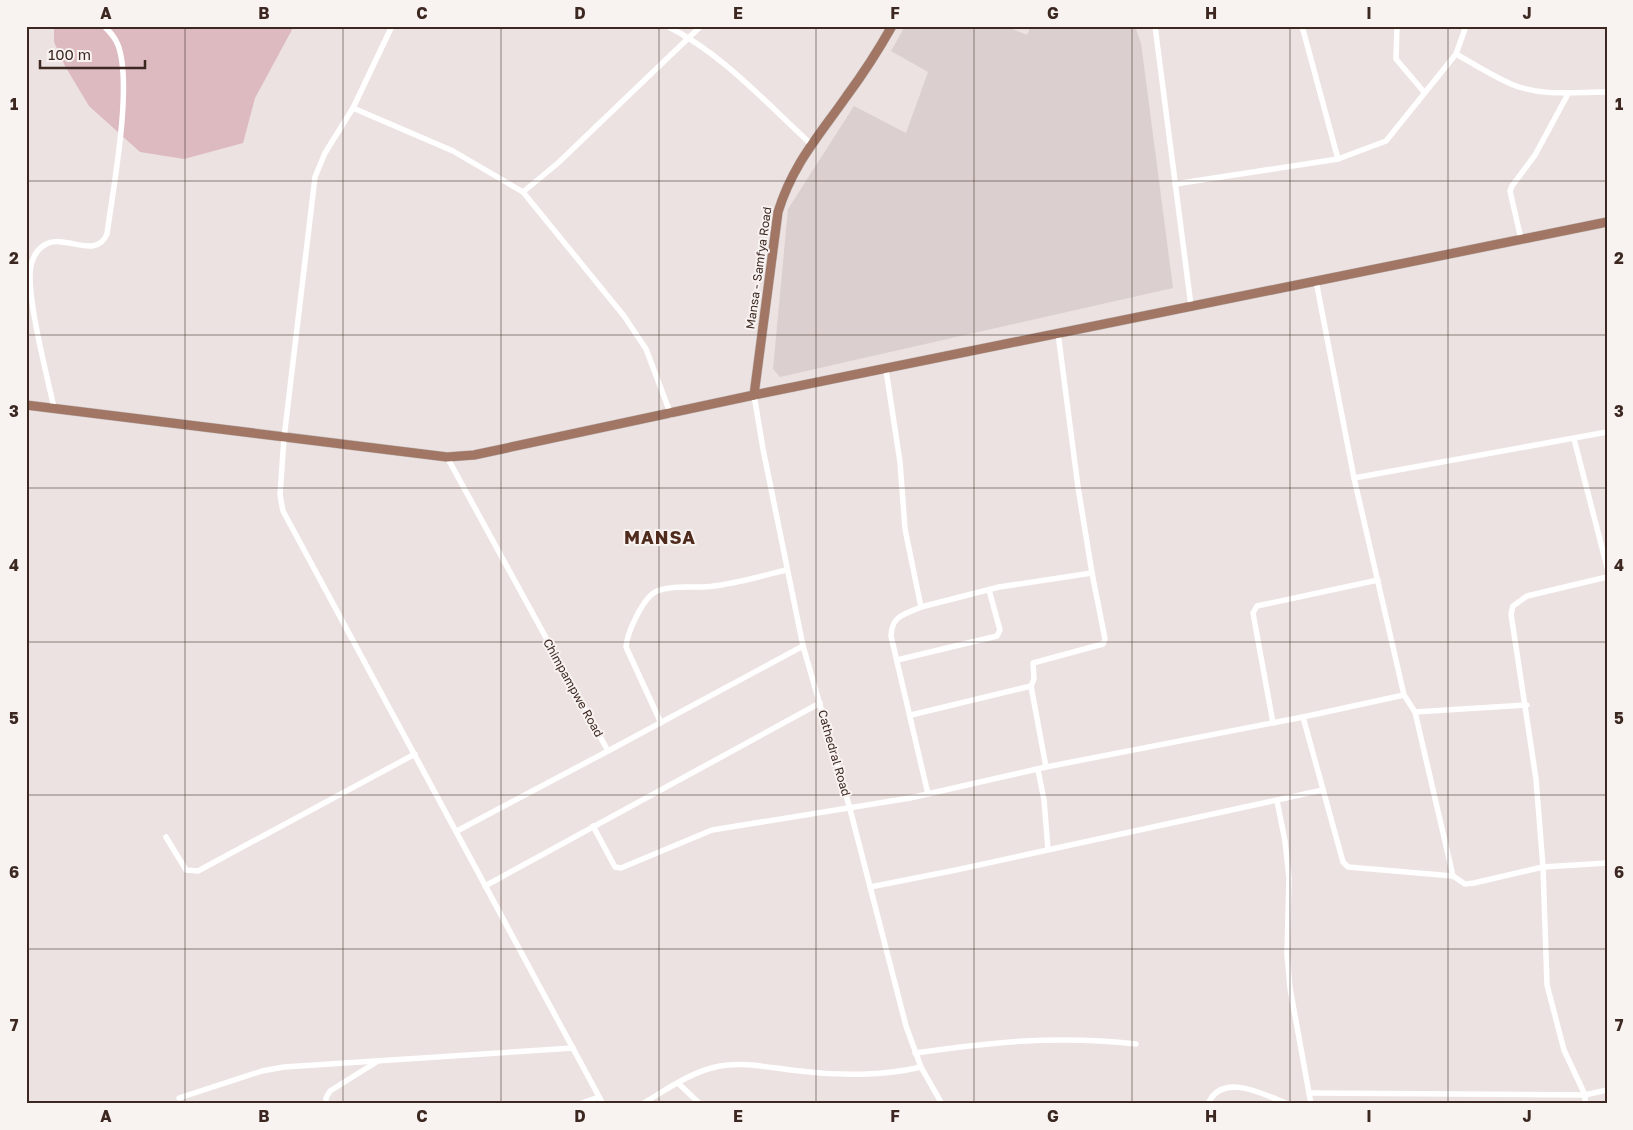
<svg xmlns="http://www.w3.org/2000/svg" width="1633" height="1130" font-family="'Golos Text',sans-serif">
	<rect width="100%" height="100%" fill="#ece2e1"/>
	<polygon fill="#dbd0cf" points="905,26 1005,26 1027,35 1031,26 1135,26 1141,43 1173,288 780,377 773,369 788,209 854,106 906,133 928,72 891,51"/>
	<polygon fill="#ddb9c0" points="54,26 294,26 255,98 243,143 184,159 140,152 89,106 65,66 54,42"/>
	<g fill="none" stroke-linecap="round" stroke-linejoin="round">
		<g stroke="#c4bebc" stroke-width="10">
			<g id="primary">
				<path d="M 754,395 L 778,212 C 793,164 818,137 846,97 C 863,74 878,51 892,26"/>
				<polyline points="26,405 447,457 474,455 754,395 1607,222"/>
			</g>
		</g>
		<g stroke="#fff" stroke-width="5.5">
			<polyline points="392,26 353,108 325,153 315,177 284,438 280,495 283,511 603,1104"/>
			<path d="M 667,26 C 723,54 766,103 811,144"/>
			<polyline points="1155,26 1191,306"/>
			<polyline points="1397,26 1396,59 1424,92"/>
			<path d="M 1456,54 C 1474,64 1492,76 1511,84 C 1541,97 1575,92 1607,92"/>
			<polyline points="353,108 453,151 523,192 558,163 701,26"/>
			<polyline points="1338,159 1386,141 1456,54 1466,26"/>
			<polyline points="1175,184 1338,159 1302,26"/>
			<polyline points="523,192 624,316 646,349 671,415"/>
			<polyline points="1521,239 1510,191 1512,186 1535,155 1568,94"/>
			<path d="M 886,370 L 900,462 L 905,529 L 921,607 C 904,615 892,615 891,636 L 928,794"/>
			<polyline points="754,395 763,449 803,646 850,809 906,1026 921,1067 942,1104"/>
			<path d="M 54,408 C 48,379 23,286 32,262 C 34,255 39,248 46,244 C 66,234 96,260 107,234 C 113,189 133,85 118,45 C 115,37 110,32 104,26"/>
			<polyline points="1574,439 1607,567"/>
			<polyline points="447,457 608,751 803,646"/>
			<polyline points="1354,478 1607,432"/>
			<polyline points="1607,577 1527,596 1513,606 1511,614 1536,779 1543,867 1547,985 1564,1050 1585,1095 1607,1090"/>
			<polyline points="921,607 999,587 1092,573 1078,487 1058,333"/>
			<polyline points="897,660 997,636 1000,630 989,590"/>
			<polyline points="1415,712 1527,705"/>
			<polyline points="911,715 1031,686"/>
			<polyline points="1303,717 1343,862 1348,867 1453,876 1415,712 1404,695"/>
			<path d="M 661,723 L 626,647 C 627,633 643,597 657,591 C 675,584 696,589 714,586 C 738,583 762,576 786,570"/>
			<polyline points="1273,723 1253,613 1257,606 1378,580"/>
			<polyline points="1046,767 1031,686 1034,679 1033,663 1103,644 1105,639 1092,573"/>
			<polyline points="1038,770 1044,800 1048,849"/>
			<polyline points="1277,801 1285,841 1289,878 1287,954 1290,988 1311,1104"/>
			<polyline points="593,826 615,867 621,868 712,830 910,798 1046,767 1303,717 1404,695 1354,478 1316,281"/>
			<polyline points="457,831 608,751"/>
			<polyline points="166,837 186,870 198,871 415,754"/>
			<polyline points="1453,876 1465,884 1474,883 1543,867 1607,863"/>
			<polyline points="485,886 820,703"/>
			<polyline points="870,887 956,870 1323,790"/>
			<path d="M 915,1053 C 992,1042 1058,1035 1136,1044"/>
			<polyline points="678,1083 700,1104"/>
			<polyline points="1309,1093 1585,1095 1585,1104"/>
			<polyline points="179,1098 262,1071 284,1067 573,1048"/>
			<polyline points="326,1104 326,1098 330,1091 378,1061"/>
			<polyline points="579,1104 599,1097"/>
			<path d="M 642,1104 C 666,1090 692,1071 720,1066 C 745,1061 775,1069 800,1071 C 838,1076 884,1076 921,1067"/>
			<path d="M 1208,1104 C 1222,1071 1265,1095 1288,1104"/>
		</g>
		<use href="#primary" stroke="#a17665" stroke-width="9"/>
	</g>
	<path fill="none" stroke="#3c2821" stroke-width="1" stroke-opacity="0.55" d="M 185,26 L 185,1104M 343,26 L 343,1104M 501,26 L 501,1104M 659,26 L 659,1104M 816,26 L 816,1104M 974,26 L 974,1104M 1132,26 L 1132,1104M 1290,26 L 1290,1104M 1448,26 L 1448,1104M 26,181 L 1607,181M 26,335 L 1607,335M 26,488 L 1607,488M 26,642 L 1607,642M 26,795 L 1607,795M 26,949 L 1607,949"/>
	<g text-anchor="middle" stroke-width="4" stroke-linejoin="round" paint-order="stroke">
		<g font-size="12" fill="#3c2821" stroke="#f8f2f1">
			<text transform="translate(759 268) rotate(-82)" y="4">Mansa - Samfya Road</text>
			<text transform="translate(573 688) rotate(61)" y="4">Chimpampwe Road</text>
			<text transform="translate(834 753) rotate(74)" y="4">Cathedral Road</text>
		</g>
		<g font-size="18" font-weight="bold" letter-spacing="1" fill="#4e2b1d" stroke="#f8f2f1">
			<text x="660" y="544">MANSA</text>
		</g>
	</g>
	<rect width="1633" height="1130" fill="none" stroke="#f8f2f1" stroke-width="55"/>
	<path d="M40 60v8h105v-8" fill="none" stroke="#3c2821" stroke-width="2.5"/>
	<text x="48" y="60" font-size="15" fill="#3c2821" stroke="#f8f2f1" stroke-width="4" paint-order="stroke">100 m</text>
	<rect x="28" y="28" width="1578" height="1074" fill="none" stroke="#3c2821" stroke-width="2"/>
	<g font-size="16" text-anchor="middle" font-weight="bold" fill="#3c2821">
		<text x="106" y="19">A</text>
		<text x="264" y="19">B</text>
		<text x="422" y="19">C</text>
		<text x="580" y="19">D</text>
		<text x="738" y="19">E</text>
		<text x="895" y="19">F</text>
		<text x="1053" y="19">G</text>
		<text x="1211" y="19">H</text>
		<text x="1369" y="19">I</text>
		<text x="1527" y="19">J</text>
		<text x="14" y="110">1</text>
		<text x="1619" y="110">1</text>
		<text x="14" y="264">2</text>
		<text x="1619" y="264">2</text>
		<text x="14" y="417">3</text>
		<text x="1619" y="417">3</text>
		<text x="14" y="571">4</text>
		<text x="1619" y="571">4</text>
		<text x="14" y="724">5</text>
		<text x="1619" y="724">5</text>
		<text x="14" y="878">6</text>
		<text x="1619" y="878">6</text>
		<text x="14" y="1031">7</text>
		<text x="1619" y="1031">7</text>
		<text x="106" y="1122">A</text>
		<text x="264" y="1122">B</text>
		<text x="422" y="1122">C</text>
		<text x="580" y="1122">D</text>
		<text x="738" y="1122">E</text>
		<text x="895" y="1122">F</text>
		<text x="1053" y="1122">G</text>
		<text x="1211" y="1122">H</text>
		<text x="1369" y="1122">I</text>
		<text x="1527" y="1122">J</text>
	</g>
</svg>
